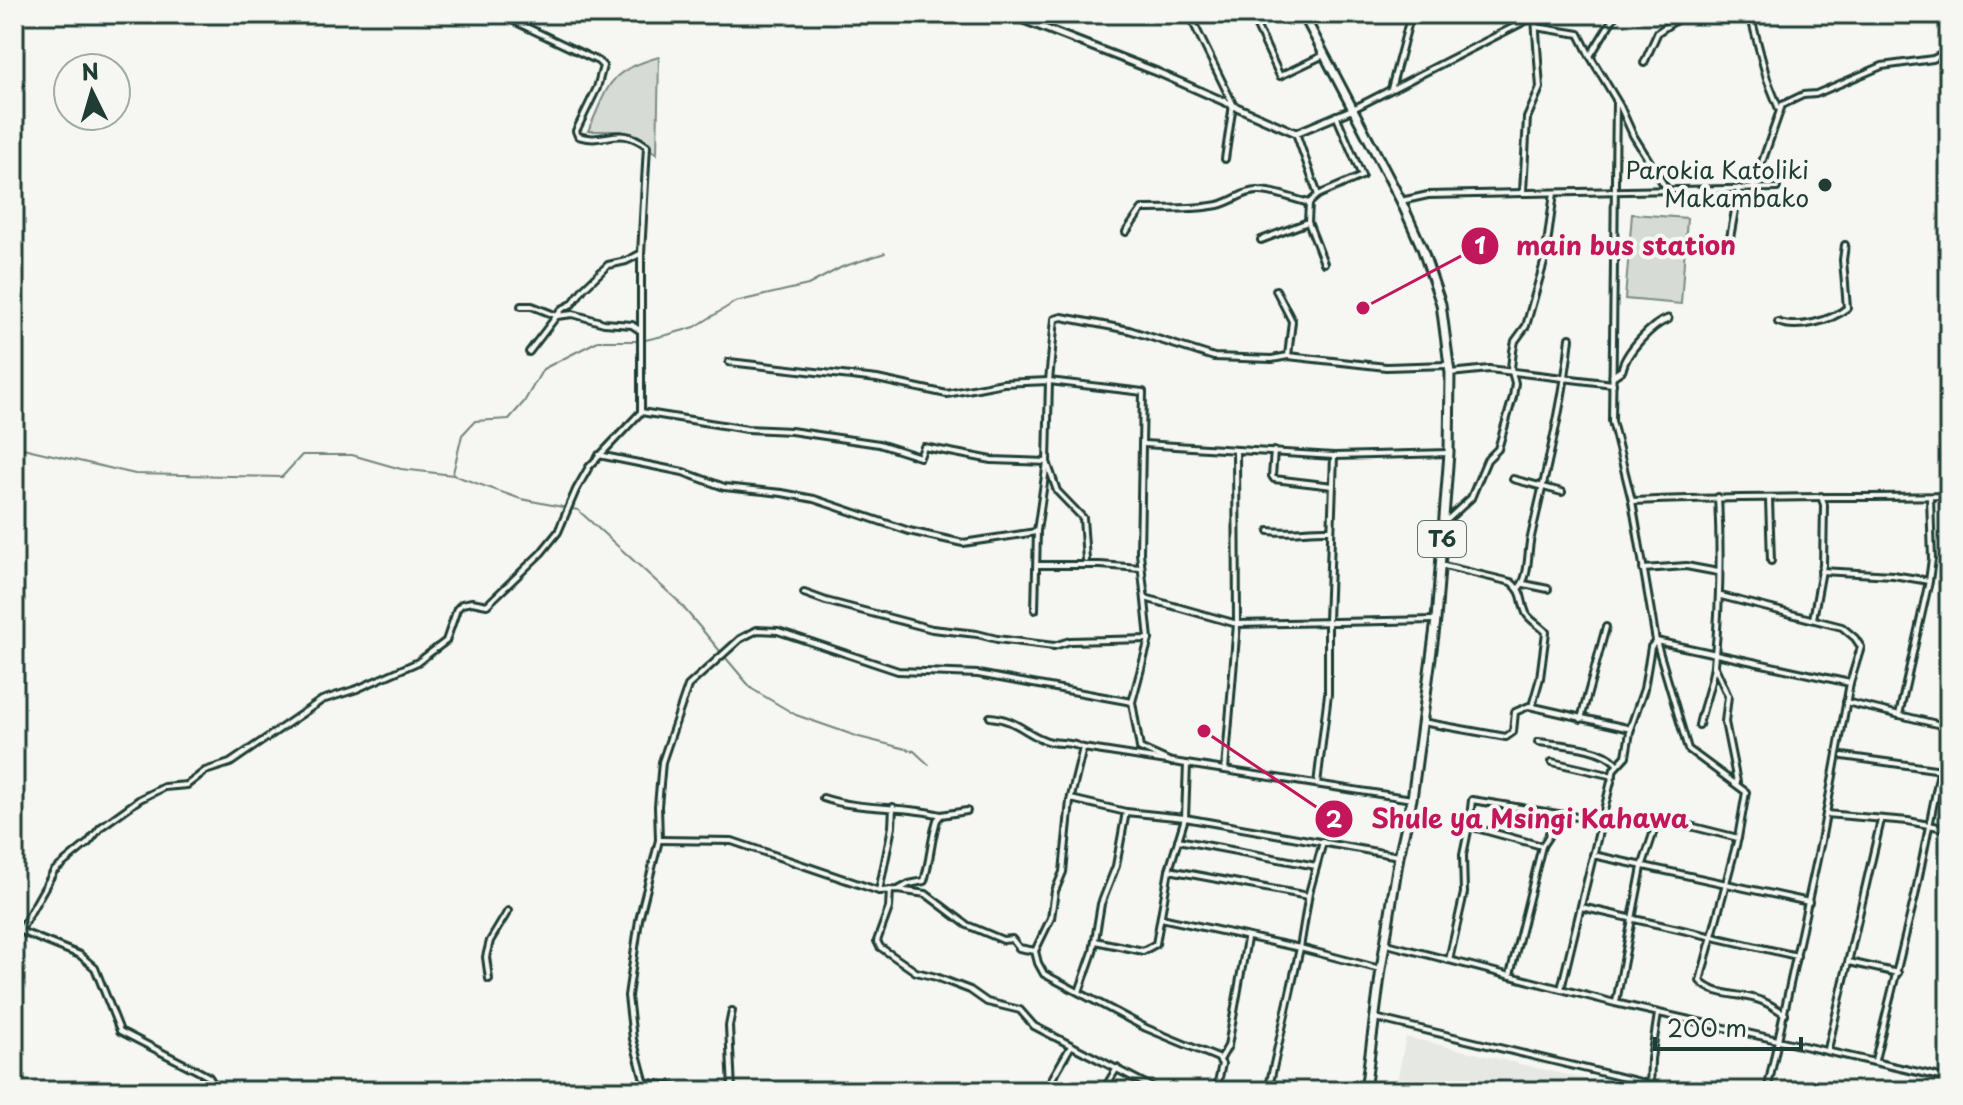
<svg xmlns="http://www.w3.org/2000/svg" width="1963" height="1105" font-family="'Playpen Sans',sans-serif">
	<rect width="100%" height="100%" fill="#f6f6f2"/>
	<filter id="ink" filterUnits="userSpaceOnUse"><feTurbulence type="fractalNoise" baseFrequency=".0125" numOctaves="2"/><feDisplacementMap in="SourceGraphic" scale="16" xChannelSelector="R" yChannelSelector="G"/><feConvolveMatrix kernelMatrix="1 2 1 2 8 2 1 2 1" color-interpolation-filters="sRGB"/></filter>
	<g filter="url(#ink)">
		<polygon fill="#e6e8e4" points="1406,1037 1634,1091 1395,1091"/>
		<g fill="#d6dbd6" stroke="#7a8c85" stroke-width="2">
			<path d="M 659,57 L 657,154 L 622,131 L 588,131 C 610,84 606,72 659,57 Z"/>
			<polygon points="1632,214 1687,218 1681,304 1625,299"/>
		</g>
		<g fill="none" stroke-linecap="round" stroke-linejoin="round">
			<g stroke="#72847d" stroke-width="2">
				<polyline points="14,446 135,474 282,477 302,455 352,455 401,469 453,475 521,499 578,510 677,600 752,689 796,715 859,737 914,751 929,765"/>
				<polyline points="453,473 462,435 475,421 509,419 524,402 543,369 598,341 641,341 667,335 695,327 735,302 808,285 842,267 885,253"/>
			</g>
			<g stroke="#1f3d34" stroke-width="10">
				<g id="minor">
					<polyline points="1189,14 1233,104 1225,159"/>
					<polyline points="1251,14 1280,76 1324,55"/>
					<polyline points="1750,14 1767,79 1779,109"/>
					<polyline points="1868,14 1890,14"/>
					<polyline points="1536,27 1579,34 1590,56 1620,106 1633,135 1666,188"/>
					<polyline points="1590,56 1616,14"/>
					<polyline points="1644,63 1658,32 1676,20 1676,14"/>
					<polyline points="1391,89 1411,14"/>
					<path d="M 1616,101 L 1612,421 L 1632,501 L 1656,641 L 1688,749 L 1746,792 L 1738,838 L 1700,981 C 1714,997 1743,993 1762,1001 C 1770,1004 1778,1010 1785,1014"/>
					<polyline points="1353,109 1539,14"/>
					<polyline points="1296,133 1318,195"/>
					<polyline points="1753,188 1782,105 1803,95 1816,94 1882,66 1933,59 1949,51"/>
					<polyline points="1523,192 1527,118 1540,88 1535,18"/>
					<polyline points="1401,201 1428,195 1777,188"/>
					<path d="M 1126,232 L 1142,209 C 1168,208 1193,210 1218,205 C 1233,202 1244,190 1259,191 C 1275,191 1293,199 1309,203"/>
					<polyline points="1730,238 1739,188"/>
					<polyline points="1261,240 1308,222"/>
					<polyline points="1324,263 1308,222 1309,203 1318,195 1362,176 1336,115"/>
					<polyline points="1276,290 1292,321 1288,356 1386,367 1447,365"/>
					<polyline points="521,306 532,306 557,316 573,314 604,323 632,325 641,331"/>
					<path d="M 1778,322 C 1797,330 1831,321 1847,308 L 1843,260 L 1845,245"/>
					<polyline points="529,352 562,309 572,304 584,288 608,265 626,261 640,254"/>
					<polyline points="729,362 877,379 947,394 1003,383 1049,381 1143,392 1140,553 1149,639 1132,702 1140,748 1171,762"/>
					<polyline points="1450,373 1489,369 1613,384"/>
					<polyline points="641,412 747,429 791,431 879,444 920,457 924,447 992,460 1047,462 1057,491 1083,518 1086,560"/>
					<polyline points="1144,444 1334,456 1449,453"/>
					<polyline points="1274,451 1272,476 1274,479 1333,486"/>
					<polyline points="599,455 683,472 724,487 782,493 814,499 909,531 963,543 1036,532"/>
					<polyline points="1513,479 1562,492"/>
					<polyline points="1769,499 1771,561"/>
					<path d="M 1632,501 C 1738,496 1843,498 1949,496"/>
					<polyline points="1445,522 1471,498 1487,460 1498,449 1513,397 1515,383 1511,368 1513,351 1515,341 1526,326 1545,259 1554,193"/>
					<path d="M 1269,531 C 1291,534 1309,529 1331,530"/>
					<polyline points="1037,565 1100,565 1141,568"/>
					<path d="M 1440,565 L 1511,582 C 1525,594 1520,599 1526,613 C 1529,620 1541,626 1546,632 L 1540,678 L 1532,706"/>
					<polyline points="1643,569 1686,566 1718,572"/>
					<polyline points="1821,571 1893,575 1929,581"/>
					<polyline points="1524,584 1548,589"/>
					<path d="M 1518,589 C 1530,578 1527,552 1531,537 C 1546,470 1563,406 1570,338"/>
					<polyline points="804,593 826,601 932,629 977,634 997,639 1054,646 1070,641 1149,639"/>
					<polyline points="1721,596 1842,627 1855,638 1861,647 1850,683"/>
					<polyline points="1145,598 1237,624 1435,620"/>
					<polyline points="1035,610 1037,531 1047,462 1049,381 1055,319 1062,317 1129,330 1214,357 1272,359 1288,356"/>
					<polyline points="1813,619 1823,565 1824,505 1821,496"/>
					<polyline points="1656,641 1850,683 1821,841 1767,1091"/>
					<polyline points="1715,667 1728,696 1725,722 1737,782"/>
					<polyline points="1846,702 1949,727"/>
					<polyline points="1899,715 1929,581 1932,559 1930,497"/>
					<path d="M 990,717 C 1018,719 1028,737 1051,742 C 1063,744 1071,742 1083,748 L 1070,801 L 1063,872 L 1055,891 L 1051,918 L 1035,951"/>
					<polyline points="1581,719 1606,627"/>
					<polyline points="1422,722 1506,737 1513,732 1515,712 1529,706 1631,729"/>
					<path d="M 1699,725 C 1703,706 1712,685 1714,665 C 1720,608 1721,553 1718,497"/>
					<path d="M 1538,742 C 1561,745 1601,746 1617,764"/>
					<polyline points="1083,748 1412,799"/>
					<polyline points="1843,756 1949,771"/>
					<polyline points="1552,762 1613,776"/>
					<polyline points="1225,770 1237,624 1236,450"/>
					<polyline points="1317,784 1328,694 1328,621 1334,456"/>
					<path d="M 823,798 C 861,811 902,805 941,815"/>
					<polyline points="1071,799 1126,812 1185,818 1399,856"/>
					<polyline points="1826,814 1908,821 1949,829"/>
					<polyline points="1469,826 1472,800 1602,821"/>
					<polyline points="659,840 732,841 879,891 898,890 926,894 967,925 1003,940 1012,939 1019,948 1035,951 1038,963 1044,974 1146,1028 1218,1058 1222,1064 1216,1091"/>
					<polyline points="1178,840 1316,866"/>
					<polyline points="1542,846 1548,837 1554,815"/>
					<polyline points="1593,855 1809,902"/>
					<polyline points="1169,870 1308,896"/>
					<polyline points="890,890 889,908 877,941 880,947 916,972 936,977 970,990 987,1002 1020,1010 1034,1026 1159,1091"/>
					<path d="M 898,890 L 909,884 L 924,881 C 930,862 931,840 937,820 L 941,815 L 967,811"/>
					<polyline points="879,891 892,827 893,807"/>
					<polyline points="1581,907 1797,956"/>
					<polyline points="1161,918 1300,948 1380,969"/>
					<polyline points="1095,941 1143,951 1156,944 1169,870 1185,818 1187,764"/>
					<polyline points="1387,944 1615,1003 1949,1079"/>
					<polyline points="1449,960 1464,893 1463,855 1469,826 1542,846 1510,975"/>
					<polyline points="1849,962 1898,973"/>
					<polyline points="489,979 486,957 490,941 508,911"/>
					<polyline points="1561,989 1614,769 1626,756 1631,726 1644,689 1651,647 1656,641"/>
					<polyline points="1079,992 1093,952 1101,904 1116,866 1126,812"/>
					<polyline points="1616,1002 1642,867 1657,822 1662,819 1738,838"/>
					<polyline points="732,1011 729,1026 732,1091"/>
					<polyline points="1375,1018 1678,1091"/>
					<polyline points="1828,1049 1881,820"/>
					<polyline points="1220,1060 1228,1046 1247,939"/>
					<polyline points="1875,1060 1915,896 1949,727"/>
					<polyline points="644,1082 699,1091"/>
					<path d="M 218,1091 L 209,1077 L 198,1071 L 120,1031 L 95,968 L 80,955 L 20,931 L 54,871 L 88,843 L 101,827 L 140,799 L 164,787 L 187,785 L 205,771 L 230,763 L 322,700 L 357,689 L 418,662 L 446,641 L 457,609 L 462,604 L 472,602 L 487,605 L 541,553 L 558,532 L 576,490 L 589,467 L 641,412 L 641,254 L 647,146 C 619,124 605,145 578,136 L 576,131 L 597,88 L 603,66 L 598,61 L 499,14"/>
					<polyline points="647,1091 633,1039 628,996 639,920 659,840 658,806 662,762 688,686 740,639 757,630 778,631 898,671 978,674 1132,702"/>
					<polyline points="1045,1091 1071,1046"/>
					<polyline points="1103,1091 1117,1068"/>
					<polyline points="1268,1091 1300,948 1309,893 1323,842"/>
					<polyline points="1650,1091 1651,1059 1658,1014"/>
				</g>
			</g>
			<g stroke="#1f3d34" stroke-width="11">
				<g id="tertiary">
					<polyline points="1008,14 1157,72 1296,133 1351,110"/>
					<path d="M 1613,376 L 1622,370 C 1625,353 1652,324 1668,319"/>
				</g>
			</g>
			<g stroke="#1f3d34" stroke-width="13">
				<polyline id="trunk" points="1303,14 1401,201 1422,248 1441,304 1450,373 1449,453 1436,620 1412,799 1399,856 1381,969 1365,1091"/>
			</g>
			<use href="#minor" stroke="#f6f6f2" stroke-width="4"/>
			<use href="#tertiary" stroke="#f6f6f2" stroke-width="5"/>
			<use href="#trunk" stroke="#f6f6f2" stroke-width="7"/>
		</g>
	</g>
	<circle fill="#1f3d34" stroke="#f6f6f2" stroke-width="3" cx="1825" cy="185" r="8"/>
	<g text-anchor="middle" stroke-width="8" stroke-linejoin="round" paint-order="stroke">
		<rect fill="#f6f6f2" stroke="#60746d" stroke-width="2" x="1418" y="521" width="48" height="36" rx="6"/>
		<g font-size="22" font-weight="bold" fill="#1f3d34">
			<text x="1442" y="547">T6</text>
		</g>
		<g font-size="24" fill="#1f3d34" stroke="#f6f6f2" text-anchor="end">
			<text x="1809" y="179">Parokia Katoliki<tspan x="1809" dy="28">Makambako</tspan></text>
		</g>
	</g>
	<path fill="none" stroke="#c2185b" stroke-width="3" d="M1363 308L1480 246M1204 731L1334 819"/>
	<g fill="#c2185b" stroke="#f6f6f2" stroke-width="3">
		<circle cx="1363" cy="308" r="8"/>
		<circle cx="1204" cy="731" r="8"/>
		<circle cx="1480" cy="246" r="20"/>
		<circle cx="1334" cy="819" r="20"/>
	</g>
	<g font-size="24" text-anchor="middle" font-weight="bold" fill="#fff">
		<text x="1480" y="254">1</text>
		<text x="1334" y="828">2</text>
	</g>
	<g font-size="26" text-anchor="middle" font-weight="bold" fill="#c2185b" stroke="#f6f6f2" stroke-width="8" stroke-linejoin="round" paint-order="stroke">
		<text x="1626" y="255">main bus station</text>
		<text x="1530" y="828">Shule ya Msingi Kahawa</text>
	</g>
	<rect width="1963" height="1105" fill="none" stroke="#f6f6f2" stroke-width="48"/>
	<rect x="24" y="24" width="1915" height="1057" fill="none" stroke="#1f3d34" stroke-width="3" filter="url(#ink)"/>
	<g transform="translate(92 92) rotate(355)"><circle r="38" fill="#f6f6f2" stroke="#a0aca6" stroke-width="2"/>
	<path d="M0-6L14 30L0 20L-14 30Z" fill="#1f3d34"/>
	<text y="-12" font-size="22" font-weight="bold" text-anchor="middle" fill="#1f3d34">N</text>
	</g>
	<path d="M1655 1037v12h146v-12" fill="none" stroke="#1f3d34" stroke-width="4"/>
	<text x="1667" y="1037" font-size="24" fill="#1f3d34" stroke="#f6f6f2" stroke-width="6" paint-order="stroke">200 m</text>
</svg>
